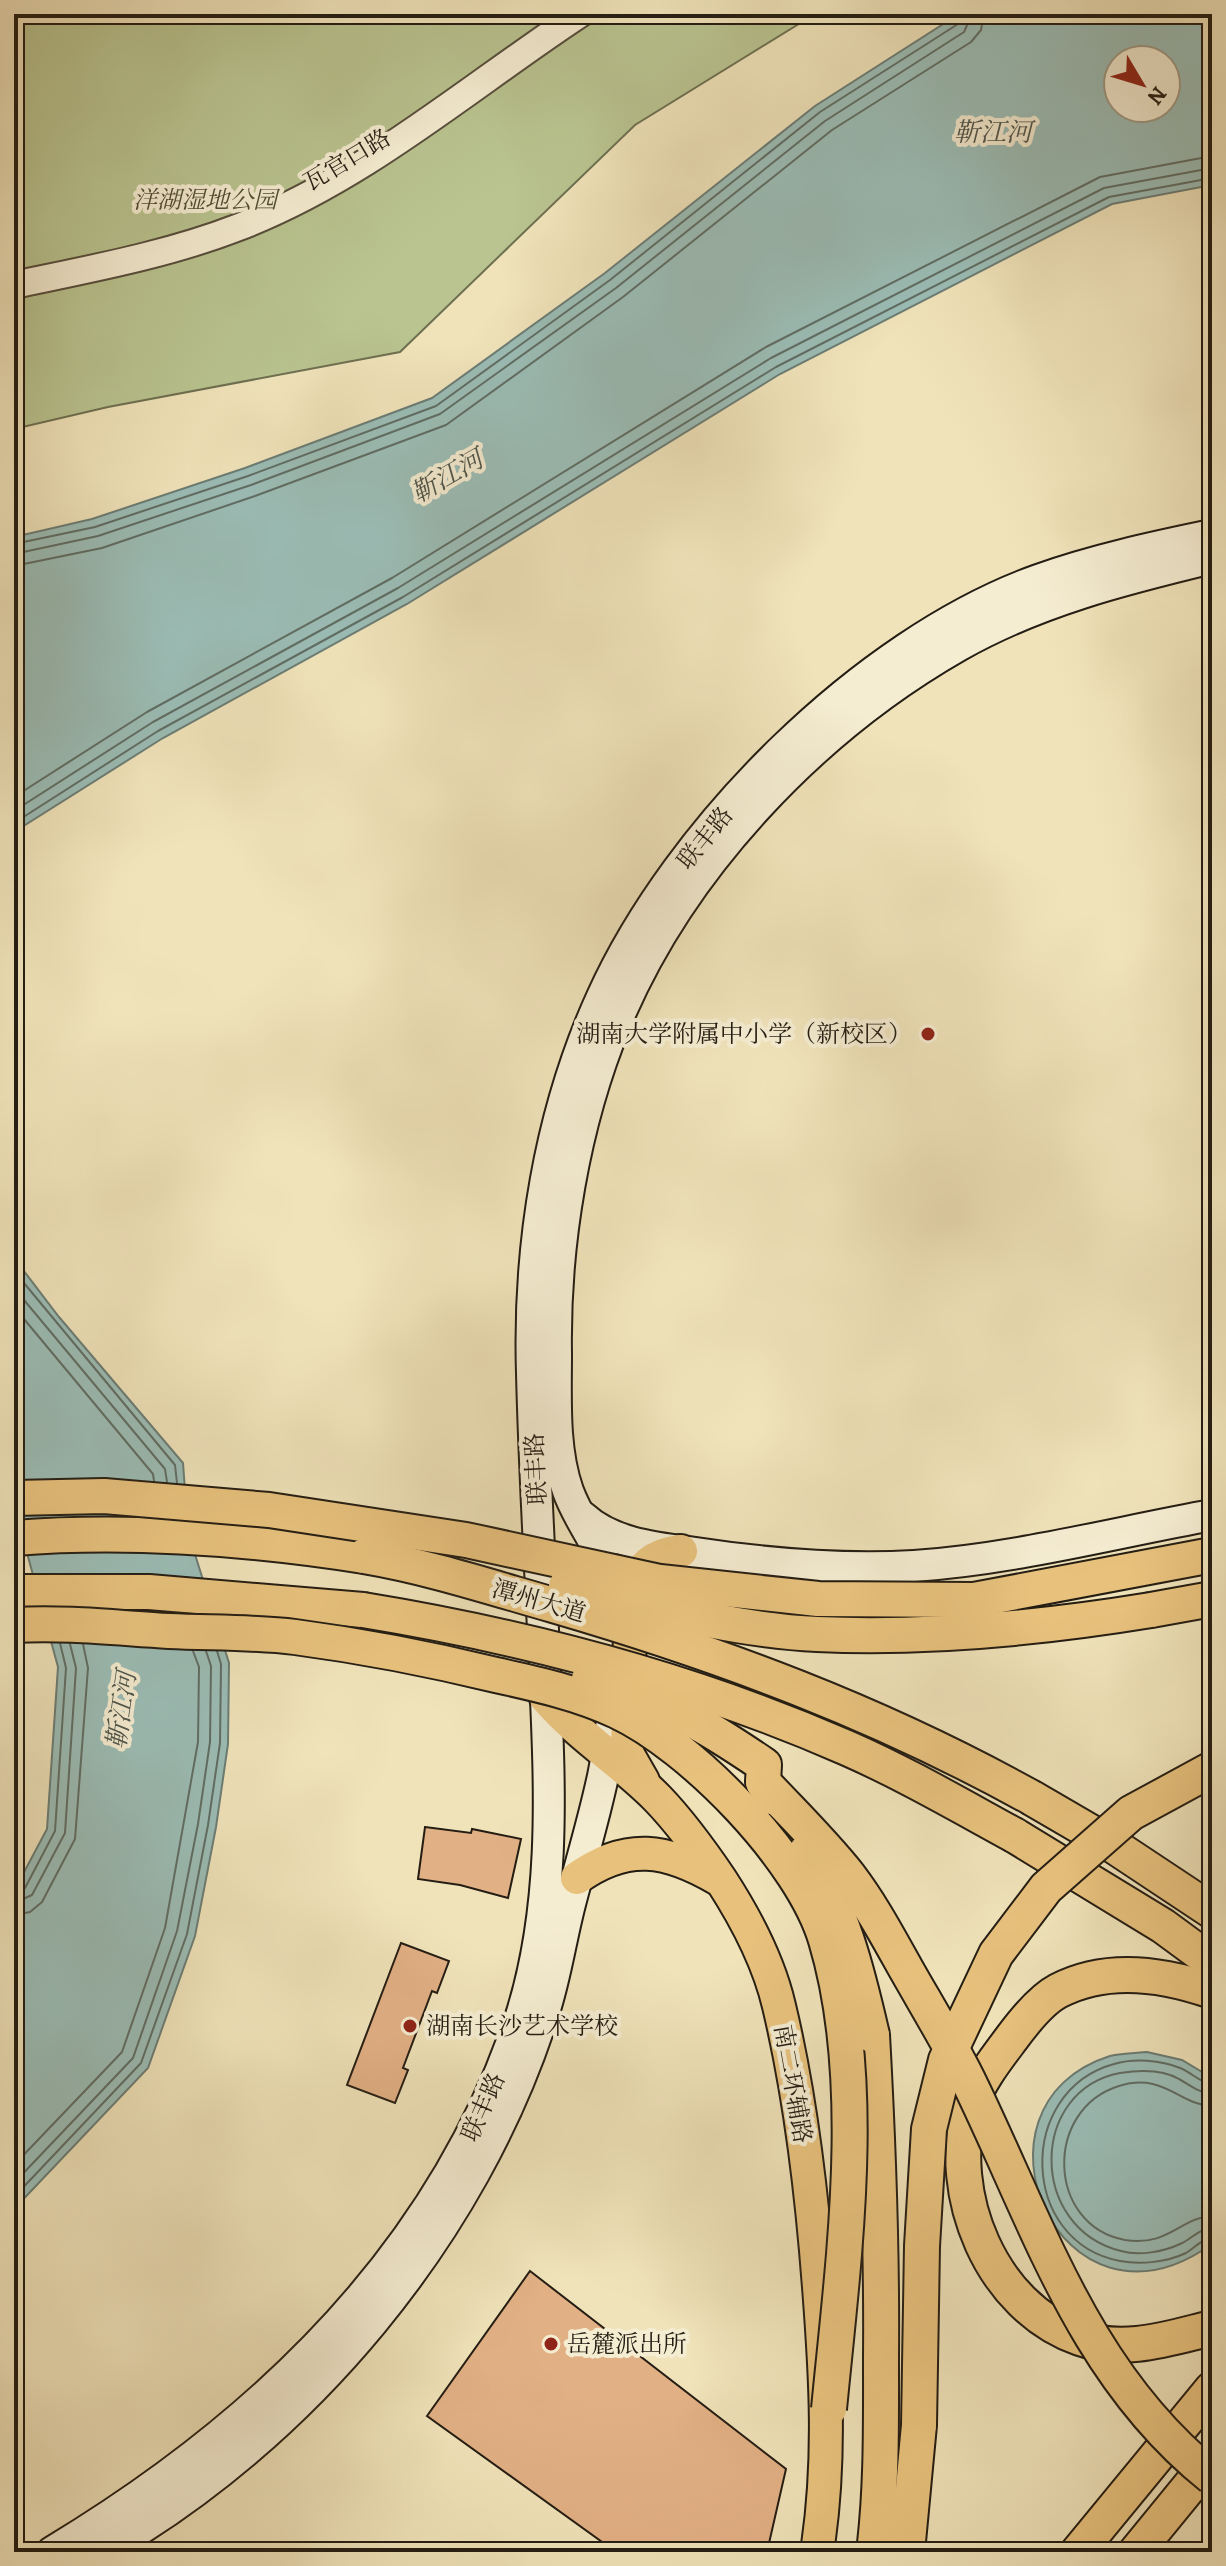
<svg xmlns="http://www.w3.org/2000/svg" width="1226" height="2566" font-family="Alegreya,'Noto Serif SC',serif">
	<rect width="100%" height="100%" fill="#f0e3ba"/>
	<filter id="stains"><feTurbulence type="fractalNoise" baseFrequency=".0025" numOctaves="4"/><feColorMatrix values="0 0 0 0 .2 0 0 0 0 .09 0 0 0 0 .02 0 0 0 .5 -.17"/></filter>
	<radialGradient id="worn" r=".72"><stop offset=".6" stop-color="#630" stop-opacity="0"/><stop offset="1" stop-color="#630" stop-opacity=".3"/></radialGradient>
	<polygon fill="#b9c490" stroke="#6e7052" stroke-width="2" points="14,14 815,14 635,125 400,352 108,407 14,429"/>
	<g fill="#9bbdb6" stroke="#6b7d75" stroke-width="2" fill-rule="evenodd">
		<path d="M 959,14 L 1212,14 L 1212,185 L 1112,204 L 780,374 L 407,604 L 163,738 L 14,832 L 14,537 L 92,519 L 245,468 L 432,398 L 605,273 L 815,106 ZM 1118,60 L 1166,60 L 1166,108 L 1118,108 Z"/>
		<polygon points="14,1258 59,1317 183,1463 188,1532 229,1663 228,1744 216,1827 195,1936 148,2068 14,2209 14,1891 47,1829 58,1667 14,1505"/>
		<path d="M 1147,2052 L 1182,2060 L 1212,2078 L 1212,2244 C 1059,2353 954,2105 1110,2056 C 1121,2053 1135,2053 1147,2052 Z"/>
	</g>
	<g fill="none" stroke-linecap="round" stroke-linejoin="round">
		<g stroke="#606d64" stroke-width="2">
			<polyline points="14,544 95,527 248,476 436,406 610,280 820,112 958,24 962,14"/>
			<polyline points="14,554 98,536 251,485 440,414 616,288 825,121 964,32 972,14"/>
			<polyline points="14,566 102,548 255,496 446,425 623,297 832,130 971,42 981,30 984,14"/>
			<polyline points="14,797 147,712 392,578 766,347 1100,177 1212,156"/>
			<polyline points="14,811 153,722 398,588 771,358 1104,188 1212,168"/>
			<polyline points="14,823 158,731 403,597 776,367 1109,197 1212,178"/>
			<polyline points="14,1271 175,1465 177,1483"/>
			<polyline points="14,1288 165,1469 167,1482"/>
			<polyline points="14,1307 153,1474 154,1481"/>
			<polyline points="14,1893 25,1888 55,1831 66,1668 60,1643"/>
			<polyline points="14,1903 32,1895 65,1833 76,1668 70,1644"/>
			<polyline points="14,1915 30,1912 42,1902 75,1839 88,1668 83,1644"/>
			<path d="M 1212,2084 C 1200,2083 1191,2072 1180,2068 C 1161,2060 1134,2058 1114,2064 C 1016,2091 1019,2242 1120,2261 C 1141,2265 1167,2262 1186,2253 C 1195,2248 1201,2239 1212,2238"/>
			<path d="M 1212,2094 C 1199,2093 1190,2085 1179,2079 C 1162,2069 1139,2070 1120,2073 C 1029,2090 1028,2228 1121,2251 C 1139,2256 1163,2252 1180,2244 C 1192,2239 1198,2229 1212,2228"/>
			<path d="M 1212,2106 C 1179,2105 1164,2072 1119,2086 C 1044,2109 1046,2225 1125,2240 C 1169,2247 1181,2217 1212,2216"/>
			<polyline points="14,2165 122,2052 165,1928 198,1742 199,1667 193,1651"/>
			<polyline points="14,2183 133,2058 177,1931 198,1824 210,1742 211,1666 206,1651"/>
			<polyline points="14,2197 141,2063 187,1934 208,1825 220,1743 221,1664 217,1651"/>
		</g>
	</g>
	<g fill="#e2b085" stroke="#241d13" stroke-width="2">
		<polygon points="425,1827 471,1833 472,1829 521,1839 508,1898 460,1885 418,1879"/>
		<polygon points="401,1943 449,1961 437,1993 432,1991 403,2068 408,2070 395,2103 347,2085"/>
		<polygon points="530,2271 786,2469 767,2552 616,2552 427,2416"/>
	</g>
	<g fill="none" stroke-linecap="round" stroke-linejoin="round">
		<g stroke="#574e3d" stroke-width="30">
			<path id="tertiary" d="M 14,285 C 89,269 167,255 239,227 C 364,179 469,87 580,14"/>
		</g>
		<g stroke="#241d13" stroke-width="34">
			<g id="secondary">
				<path d="M 583,1517 C 612,1544 658,1548 696,1553 C 768,1564 841,1570 914,1566 C 1015,1559 1113,1533 1212,1515"/>
				<path d="M 611,1591 C 607,1551 581,1527 568,1491 C 553,1449 556,1398 556,1354 C 554,1245 574,1124 616,1023 C 681,867 813,729 958,646 C 1037,601 1125,579 1212,558"/>
				<path d="M 52,2552 C 258,2428 438,2258 518,2025 C 561,1898 548,1761 543,1630 C 539,1544 534,1459 532,1373 C 528,1246 549,1113 602,997 C 678,829 863,643 1038,580 C 1094,560 1154,547 1212,535"/>
				<path d="M 102,2552 C 304,2437 474,2234 544,2012 C 556,1976 561,1937 571,1900 C 589,1831 613,1759 614,1687"/>
			</g>
		</g>
		<g stroke="#241d13" stroke-width="36">
			<g id="primary">
				<path d="M 546,1698 C 582,1739 623,1763 658,1799 C 682,1824 702,1852 721,1880 C 745,1917 769,1963 779,2006 C 801,2098 812,2194 819,2287 C 826,2377 831,2462 817,2552"/>
				<path d="M 643,1781 L 627,1753 L 631,1592 C 639,1566 654,1554 681,1551"/>
				<path d="M 577,1878 C 627,1842 667,1849 718,1879"/>
			</g>
		</g>
		<g stroke="#241d13" stroke-width="38">
			<g id="trunk">
				<path d="M 14,1538 C 131,1529 248,1538 364,1556"/>
				<polyline points="14,1592 149,1592 363,1610"/>
				<polyline points="1151,1610 1212,1599"/>
				<polyline points="1032,1798 1111,1844 1212,1911"/>
				<polyline points="1014,1835 1163,1926 1212,1962"/>
				<path d="M 1212,1991 C 1163,1974 1106,1966 1058,1991 C 1041,2000 1022,2024 1011,2039 C 996,2059 978,2082 970,2106 C 945,2194 991,2307 1080,2338 C 1124,2354 1170,2338 1212,2328"/>
				<path d="M 872,2035 C 878,2143 882,2250 881,2357 C 881,2422 882,2488 874,2552"/>
				<polyline points="907,2552 919,2425"/>
				<polyline points="1078,2552 1212,2389"/>
				<polyline points="1136,2552 1212,2459"/>
			</g>
		</g>
		<use href="#tertiary" stroke="#f5edd2" stroke-width="26"/>
		<use href="#secondary" stroke="#f5edd2" stroke-width="30"/>
		<use href="#primary" stroke="#e8c27d" stroke-width="32"/>
		<use href="#trunk" stroke="#e8c27d" stroke-width="34"/>
		<g stroke="#241d13" stroke-width="38" stroke-linecap="butt">
			<g id="trunk-bridge">
				<polyline points="14,1498 104,1496 269,1510 466,1540 660,1582 818,1599 974,1600 1212,1555"/>
				<path d="M 364,1556 C 429,1567 490,1587 553,1605 C 721,1654 879,1713 1032,1798"/>
				<path d="M 566,1586 C 648,1606 731,1630 817,1634 C 929,1639 1041,1628 1151,1610"/>
				<path d="M 363,1610 C 528,1637 694,1681 847,1748 C 904,1773 959,1805 1014,1835"/>
				<path d="M 14,1625 C 66,1622 117,1628 169,1631 C 211,1633 253,1632 295,1637 C 363,1646 430,1659 496,1675 C 537,1684 578,1693 617,1711 C 692,1746 802,1859 826,1940 C 869,2083 843,2263 829,2409"/>
				<path d="M 589,1679 C 657,1696 707,1726 764,1765 L 763,1782 L 772,1797"/>
				<path d="M 763,1782 C 792,1813 823,1843 849,1876 C 871,1905 888,1937 906,1969 C 927,2006 949,2042 968,2080 C 1038,2223 1083,2374 1212,2477"/>
				<path d="M 806,1852 C 842,1909 857,1970 872,2035"/>
				<polyline points="919,2425 922,2246 929,2129 946,2060 996,1954 1046,1888 1131,1813 1212,1769"/>
			</g>
		</g>
		<use href="#trunk-bridge" stroke="#e8c27d" stroke-width="34"/>
	</g>
	<g fill="#8f2418" stroke="#f5edd2" stroke-width="3">
		<circle cx="928" cy="1034" r="8"/>
		<circle cx="410" cy="2026" r="8"/>
		<circle cx="551" cy="2344" r="8"/>
	</g>
	<g text-anchor="middle" stroke-width="8" stroke-linejoin="round" paint-order="stroke">
		<g font-size="24" fill="#241d13" stroke="#f5edd2">
			<text transform="translate(347 160) rotate(-31)" y="8">瓦官口路</text>
			<text transform="translate(705 838) rotate(-51)" y="8">联丰路</text>
			<text transform="translate(536 1469) rotate(-93)" y="8">联丰路</text>
			<text transform="translate(539 1601) rotate(16)" y="8">潭州大道</text>
			<text transform="translate(793 2084) rotate(80)" y="8">南二环辅路</text>
			<text transform="translate(483 2107) rotate(-66)" y="8">联丰路</text>
		</g>
		<g font-size="24" font-style="italic" fill="#514f38" stroke="#f5edd2">
			<text x="205" y="208">洋湖湿地公园</text>
		</g>
		<g font-size="24" fill="#241d13" stroke="#f5edd2" text-anchor="start">
			<text x="912" y="1042" text-anchor="end">湖南大学附属中小学（新校区）</text>
			<text x="426" y="2034">湖南长沙艺术学校</text>
			<text x="567" y="2352">岳麓派出所</text>
		</g>
		<g font-size="26" font-style="italic" fill="#4e554c" stroke="#f5edd2">
			<text x="993" y="141">靳江河</text>
			<text transform="translate(447 476) rotate(-30)" y="9">靳江河</text>
			<text transform="translate(121 1710) rotate(-82)" y="9">靳江河</text>
		</g>
	</g>
	<rect width="1226" height="2566" fill="none" stroke="#f0e3ba" stroke-width="48"/>
	<rect x="16" y="16" width="1194" height="2534" fill="none" stroke="#241d13" stroke-width="4"/>
	<rect x="24" y="24" width="1178" height="2518" fill="none" stroke="#241d13" stroke-width="2"/>
	<g transform="translate(1142 84) rotate(128)"><circle r="38" fill="#f5edd2" stroke="#a19a86" stroke-width="2"/>
	<path d="M0-6L14 30L0 20L-14 30Z" fill="#8f2418"/>
	<text y="-12" font-size="22" font-weight="bold" text-anchor="middle" fill="#241d13">N</text>
	</g>
	<rect width="100%" height="100%" filter="url(#stains)"/>
	<rect width="100%" height="100%" fill="url(#worn)"/>
</svg>
